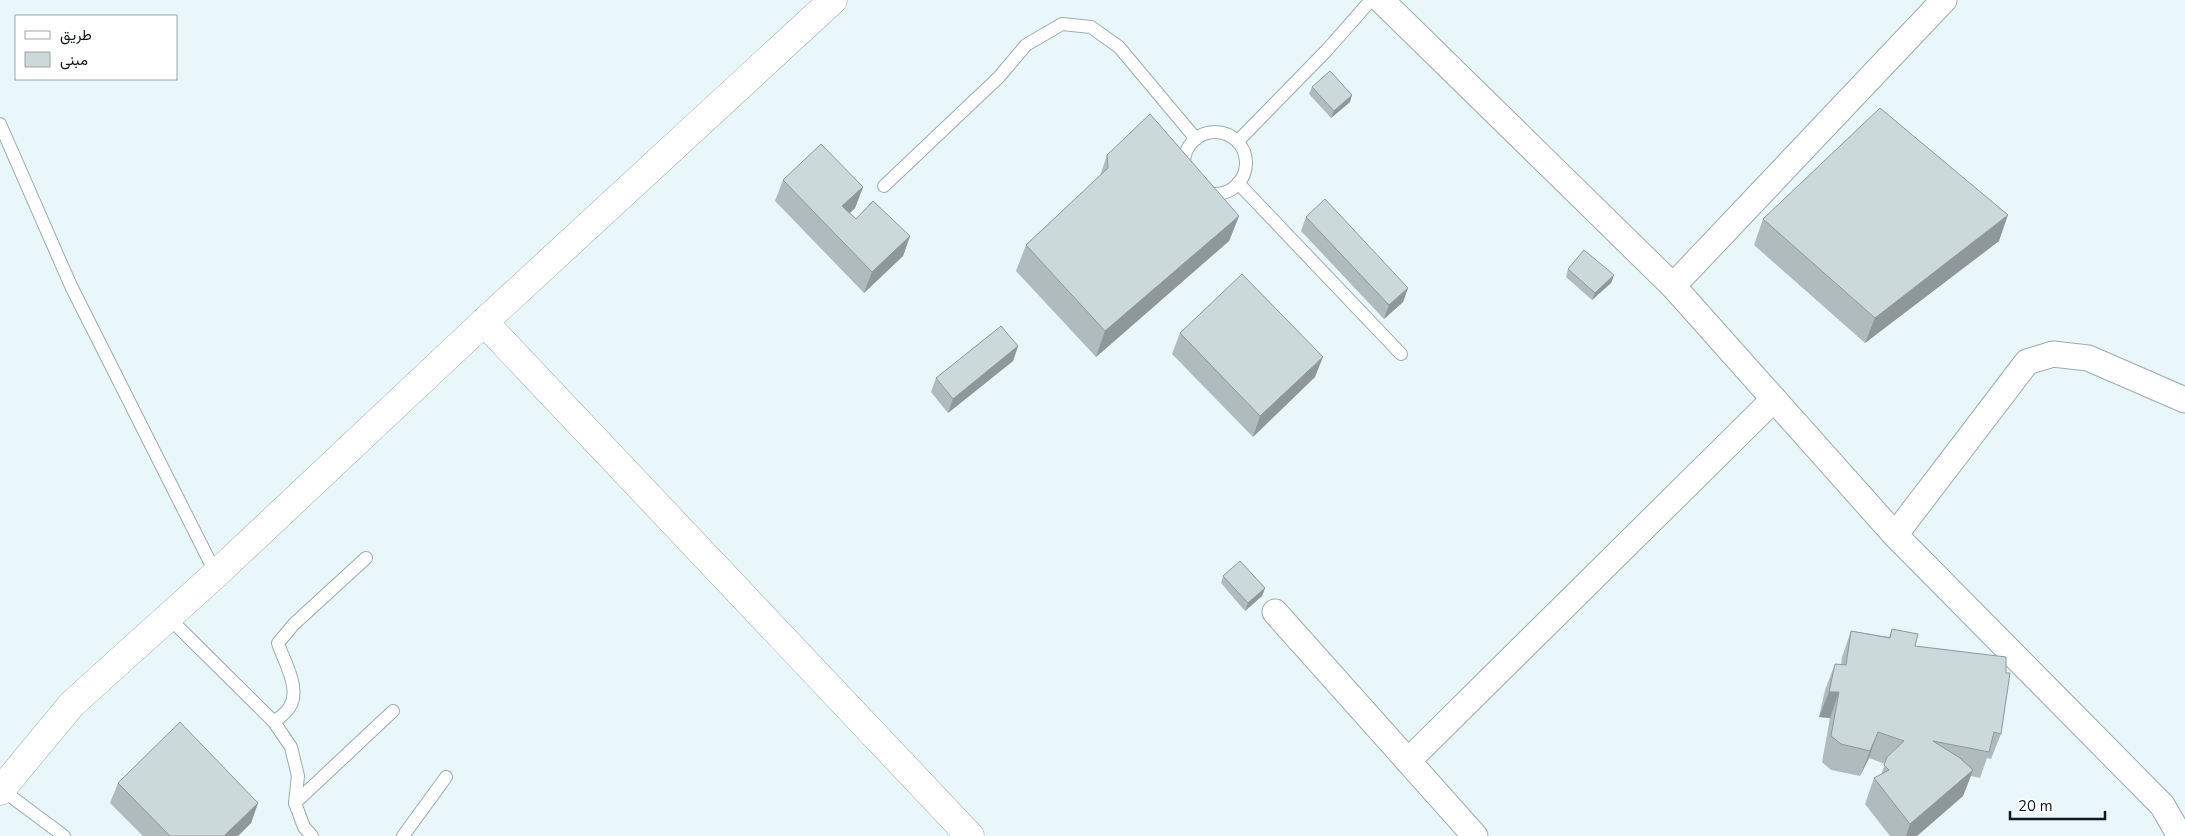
<svg xmlns="http://www.w3.org/2000/svg" width="2185" height="836" font-family="'Nunito Sans',Vazirmatn,sans-serif">
	<rect width="100%" height="100%" fill="#e9f7fa"/>
	<g fill="none" stroke-linecap="round" stroke-linejoin="round">
		<g stroke="#9dabad" stroke-width="14">
			<g id="lane">
				<polyline points="0,124 71,286 216,574"/>
				<circle cx="1215" cy="163" r="31"/>
				<polyline points="1238,141 1327,50 1371,0"/>
				<polyline points="1238,183 1401,354"/>
				<polyline points="884,186 999,77 1026,45 1062,24 1091,27 1119,47 1196,139"/>
				<polyline points="167,616 274,722 291,747 298,776 295,803 304,827 312,836"/>
				<path d="M 274,722 C 279,718 286,713 289,708 C 302,690 284,662 278,643 L 294,624 L 366,558"/>
				<polyline points="1,789 64,836"/>
				<polyline points="295,803 393,711"/>
				<polyline points="403,836 446,777"/>
			</g>
		</g>
		<g stroke="#9dabad" stroke-width="27">
			<g id="street">
				<polyline points="1381,0 1673,286 1944,0"/>
				<polyline points="1673,286 1895,535 2162,805 2180,836"/>
				<polyline points="1895,535 2027,362 2053,354 2088,358 2185,400"/>
				<polyline points="1275,612 1475,836"/>
				<polyline points="1408,761 1774,399"/>
			</g>
		</g>
		<g stroke="#9dabad" stroke-width="29">
			<g id="secondary">
				<polyline points="484,322 970,836"/>
				<polyline points="0,791 72,704 216,574 484,322 833,0"/>
			</g>
		</g>
		<use href="#lane" stroke="#fff" stroke-width="12"/>
		<use href="#street" stroke="#fff" stroke-width="25"/>
		<use href="#secondary" stroke="#fff" stroke-width="28"/>
	</g>
	<g fill="#afbbbc">
		<polygon points="1312,87 1350,102 1331,118 1309,94"/>
		<polygon points="1107,155 1239,216 1229,241 1096,357 1016,271 1026,245 1100,176"/>
		<polygon points="783,180 863,187 855,208 850,213 856,219 910,236 903,256 864,293 775,201"/>
		<polygon points="1306,217 1408,288 1403,302 1384,319 1301,231"/>
		<polygon points="1763,219 1999,241 1865,343 1754,245"/>
		<polygon points="1568,269 1614,275 1611,283 1592,300 1566,277"/>
		<polygon points="1180,333 1315,377 1253,437 1172,354"/>
		<polygon points="1018,346 1013,361 948,413 931,392 936,378"/>
		<polygon points="1223,576 1265,588 1262,596 1245,611 1221,583"/>
		<polygon points="1892,629 1915,646 2001,734 1991,759 1987,758 1980,778 1971,776 1963,796 1917,836 1890,836 1865,804 1874,778 1881,775 1885,764 1869,758 1860,776 1831,770 1822,762 1830,718 1819,717 1825,690 1835,664 1841,665 1842,657 1851,631 1889,637"/>
		<polygon points="118,783 258,803 251,823 238,836 143,836 110,803"/>
	</g>
	<g fill="#8e9899">
		<polygon points="1352,95 1350,102 1331,118 1334,111"/>
		<polygon points="863,187 855,208 835,227 842,206"/>
		<polygon points="2008,215 1999,241 1865,343 1875,318"/>
		<polygon points="1239,216 1229,241 1096,357 1105,331"/>
		<polygon points="910,236 903,256 864,293 872,272"/>
		<polygon points="1614,275 1611,283 1592,300 1595,293"/>
		<polygon points="1408,288 1403,302 1384,319 1389,305"/>
		<polygon points="1018,346 1013,361 948,413 953,399"/>
		<polygon points="1323,357 1315,377 1253,437 1260,416"/>
		<polygon points="1265,588 1262,596 1245,611 1248,603"/>
		<polygon points="1829,692 1839,692 1830,718 1819,717"/>
		<polygon points="1878,732 1869,758 1860,776 1870,751"/>
		<polygon points="1973,770 1963,796 1917,836 1906,836 1910,824"/>
		<polygon points="258,803 251,823 238,836 224,836"/>
	</g>
	<g fill="#cbd9db" stroke="#8e9899">
		<polygon points="1330,71 1352,95 1334,111 1312,87"/>
		<polygon points="1880,108 2008,215 1875,318 1763,219"/>
		<polygon points="1150,114 1239,216 1105,331 1026,245 1108,168 1107,155"/>
		<polygon points="821,144 863,187 842,206 856,219 873,201 910,236 872,272 783,180"/>
		<polygon points="1325,199 1408,288 1389,305 1306,217"/>
		<polygon points="1584,250 1614,275 1595,293 1568,269"/>
		<polygon points="1242,274 1323,357 1260,416 1180,333"/>
		<polygon points="1001,326 1018,346 953,399 936,378"/>
		<polygon points="1240,561 1265,588 1248,603 1223,576"/>
		<polygon points="1892,629 1918,634 1915,646 2006,657 2006,673 2010,673 2001,734 1994,732 1989,752 1933,741 1960,758 1973,770 1910,824 1874,778 1889,770 1884,765 1887,757 1904,741 1878,732 1870,751 1841,744 1831,736 1839,692 1829,692 1835,664 1846,665 1851,631 1890,638"/>
		<polygon points="180,722 258,803 224,836 170,836 118,783"/>
	</g>
	<rect x="15" y="15" width="162" height="65" fill="#ffffff" stroke="#a0a2a3"/>
	<rect x="25" y="31" width="25" height="8" fill="#ffffff" stroke="#a0a2a3"/>
	<text x="60" y="40" font-size="15" fill="#121718">طريق</text>
	<rect x="25" y="52" width="25" height="15" fill="#cbd9db" stroke="#a0a2a3"/>
	<text x="60" y="65" font-size="15" fill="#121718">مبنى</text>
	<path d="M2010 811v8h95v-8" fill="none" stroke="#121718" stroke-width="2.5"/>
	<text x="2018" y="811" font-size="15" fill="#121718" stroke="#ffffff" stroke-width="4" paint-order="stroke">20 m</text>
</svg>
